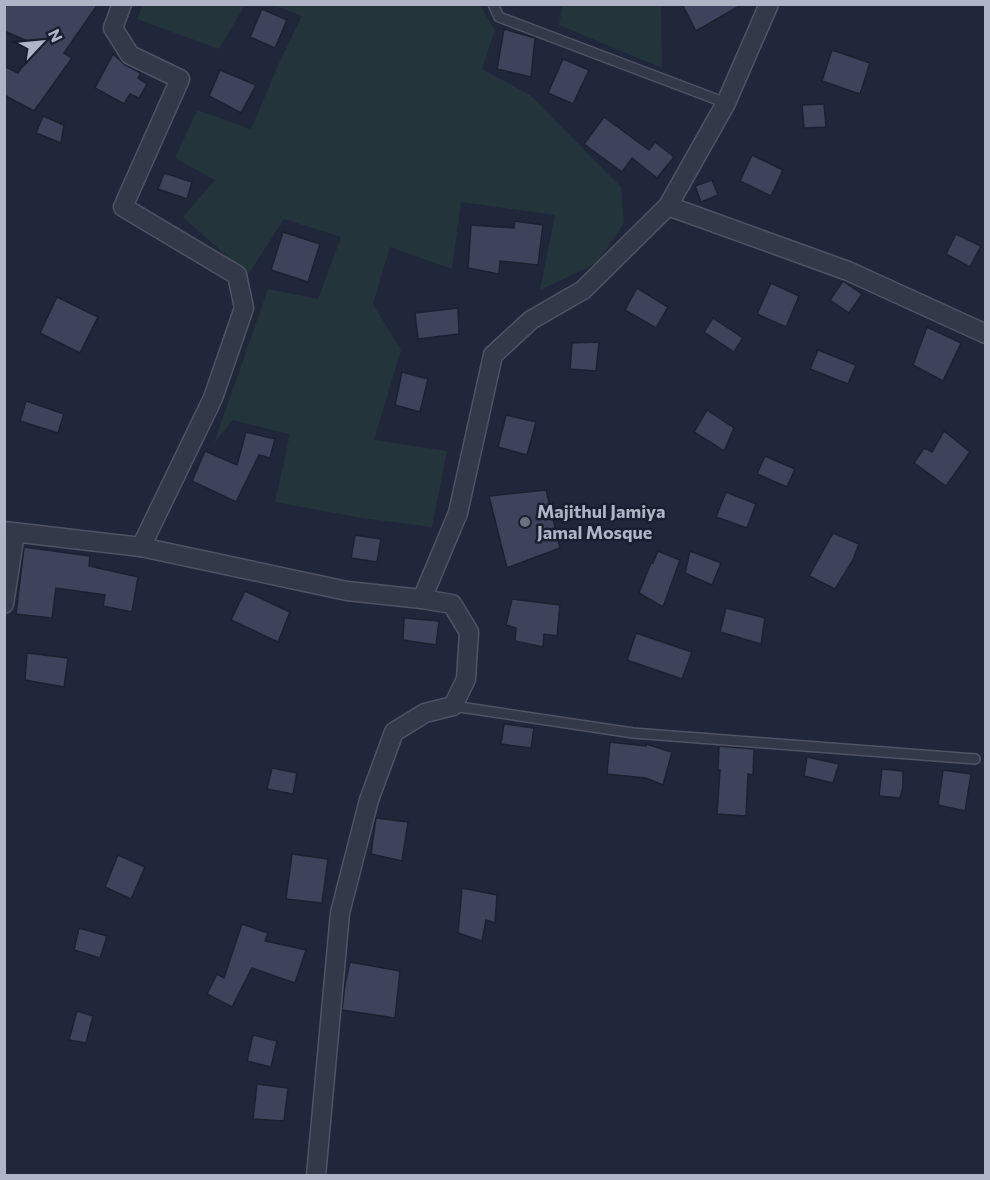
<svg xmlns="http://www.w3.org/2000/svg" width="990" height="1180" font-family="Commissioner,sans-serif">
	<rect width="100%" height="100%" fill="#21273a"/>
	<g fill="#23343b">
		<polygon points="143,5 143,4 245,5 219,49 137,19"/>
		<polygon points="274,5 480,5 495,30 482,69 530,95 621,187 624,223 597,263 540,290 555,215 461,202 452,269 390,247 373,304 401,350 374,440 447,451 432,527 362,518 275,502 290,434 233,420 214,443 268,289 318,299 341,237 284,219 248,275 183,217 215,180 175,158 197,110 251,129 280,61 302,16"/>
		<polygon points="563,5 661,5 662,68 559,25"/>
	</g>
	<g fill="#3d435a" stroke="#1c2131" stroke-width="1.5">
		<polygon points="4,4 98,4 64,53 72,58 34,111 4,95 4,66 18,73 37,45 4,31"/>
		<polygon points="682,4 743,4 696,31"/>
		<polygon points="262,9 287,20 275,48 250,37"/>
		<polygon points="504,29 535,38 531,77 497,69"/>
		<polygon points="832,50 870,63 860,94 822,81"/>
		<polygon points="113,54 125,65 141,73 138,78 147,84 139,98 130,94 124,104 95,88"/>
		<polygon points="563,59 589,70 573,104 548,93"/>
		<polygon points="220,70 256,85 241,113 209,96"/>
		<polygon points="824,104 826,127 804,128 802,105"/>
		<polygon points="43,116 64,125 61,143 36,133"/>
		<polygon points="604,117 649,150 655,142 674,157 657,178 632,158 622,172 584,144"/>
		<polygon points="752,155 783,170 771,196 740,181"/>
		<polygon points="164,173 192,182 187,199 158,189"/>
		<polygon points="712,180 718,195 701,202 695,186"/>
		<polygon points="515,221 543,225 538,265 500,261 499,274 468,268 471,225 514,228"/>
		<polygon points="283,232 320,244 308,282 271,270"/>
		<polygon points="956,234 981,246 970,267 946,254"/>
		<polygon points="843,281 862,294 849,313 830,300"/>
		<polygon points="771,283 799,296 786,327 757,314"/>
		<polygon points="637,288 668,307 656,328 625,310"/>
		<polygon points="57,297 98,317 80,353 40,333"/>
		<polygon points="458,308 459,334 418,339 415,313"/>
		<polygon points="713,318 743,338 734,352 704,332"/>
		<polygon points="927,327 961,343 943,381 913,365"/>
		<polygon points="599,342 596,371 570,369 572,343"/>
		<polygon points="818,350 856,365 848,384 810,369"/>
		<polygon points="402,372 428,379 420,412 395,405"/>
		<polygon points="26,401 64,414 58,433 20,421"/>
		<polygon points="707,410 734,428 724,451 694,432"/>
		<polygon points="506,415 536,422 527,455 498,447"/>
		<polygon points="944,431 970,452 946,486 914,463 924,448 932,452"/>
		<polygon points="246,432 275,439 270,458 259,455 236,502 192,481 205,451 237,465"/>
		<polygon points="765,456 795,469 787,487 757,474"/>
		<polygon points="546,490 560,548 507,568 489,496"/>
		<polygon points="726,492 756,504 747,528 716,517"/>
		<polygon points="833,533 859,544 853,560 835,589 809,576"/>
		<polygon points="355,535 381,539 377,562 351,558"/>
		<polygon points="24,547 90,556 89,566 138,577 132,612 103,606 105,595 56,588 52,618 16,614"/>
		<polygon points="658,551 680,560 663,607 639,593 651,563 653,563"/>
		<polygon points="690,551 721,563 712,585 685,573"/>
		<polygon points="245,591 290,612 278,642 231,620"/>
		<polygon points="512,599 560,605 557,636 544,634 543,647 515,641 516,628 506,625"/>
		<polygon points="726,608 765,618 761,644 720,632"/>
		<polygon points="404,618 439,621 436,645 403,640"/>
		<polygon points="636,633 692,652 682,679 627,660"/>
		<polygon points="27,653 68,658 64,687 25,680"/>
		<polygon points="504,724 534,728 531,748 501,744"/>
		<polygon points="610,742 646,746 646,744 672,752 663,785 646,778 607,774"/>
		<polygon points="719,746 754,749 753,775 748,774 746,816 717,814 720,770 718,770"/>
		<polygon points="807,757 839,764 833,783 804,776"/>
		<polygon points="272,768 297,773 293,794 267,789"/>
		<polygon points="882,769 903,771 903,787 900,798 879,796"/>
		<polygon points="943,770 971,774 965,811 938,805"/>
		<polygon points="376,818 408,822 402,861 371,854"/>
		<polygon points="292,854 328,859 322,903 286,899"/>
		<polygon points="118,855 145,867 131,899 105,887"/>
		<polygon points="462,888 497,895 495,923 486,920 482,941 458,933"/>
		<polygon points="242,924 268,933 265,941 306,950 295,983 252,968 232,1007 207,994 217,974 224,978"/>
		<polygon points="79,928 107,936 100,958 74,950"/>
		<polygon points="350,962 400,971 395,1018 342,1010 345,984"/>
		<polygon points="77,1011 93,1016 86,1043 69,1040"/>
		<polygon points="253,1035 277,1041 271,1067 247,1061"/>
		<polygon points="257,1084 288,1088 284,1121 253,1119"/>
	</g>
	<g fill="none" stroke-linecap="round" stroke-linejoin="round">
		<g stroke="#4f5465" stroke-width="12">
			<g id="service">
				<polyline points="493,4 499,17 726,103"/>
				<polyline points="453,706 633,733 975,759"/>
			</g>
		</g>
		<g stroke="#4f5465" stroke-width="21">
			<g id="minor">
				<polyline points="122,4 113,28 130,55 180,79 123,207 237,275 244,308 213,398 141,547"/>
				<polyline points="668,206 848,271 986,334"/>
				<polyline points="4,531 141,547 347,591 422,599 458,513 493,355 531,320 583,290 668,206 726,103 769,4"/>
				<polyline points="4,604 15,533"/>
				<polyline points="316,1176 340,913 369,800 394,732 425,713 453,706 466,679 469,632 452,604 422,599"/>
			</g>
		</g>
		<use href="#service" stroke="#34394a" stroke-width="9"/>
		<use href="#minor" stroke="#34394a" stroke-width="18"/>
	</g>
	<circle fill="#6b7280" stroke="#1a1f2f" stroke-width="2" cx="525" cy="522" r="6"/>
	<g text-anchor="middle" stroke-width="5" stroke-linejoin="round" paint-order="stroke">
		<g font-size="18" font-weight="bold" fill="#afb4c6" stroke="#1a1f2f" text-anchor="start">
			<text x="537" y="518">Majithul Jamiya<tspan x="537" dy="21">Jamal Mosque</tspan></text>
		</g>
	</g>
	<rect width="990" height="1180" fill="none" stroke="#afb4c6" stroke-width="12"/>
	<g transform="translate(42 42) rotate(64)" stroke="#1a1f2f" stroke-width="4.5" paint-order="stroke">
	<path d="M0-4.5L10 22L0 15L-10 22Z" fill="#afb4c6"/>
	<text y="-9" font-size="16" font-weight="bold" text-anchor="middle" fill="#afb4c6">N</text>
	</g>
</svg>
